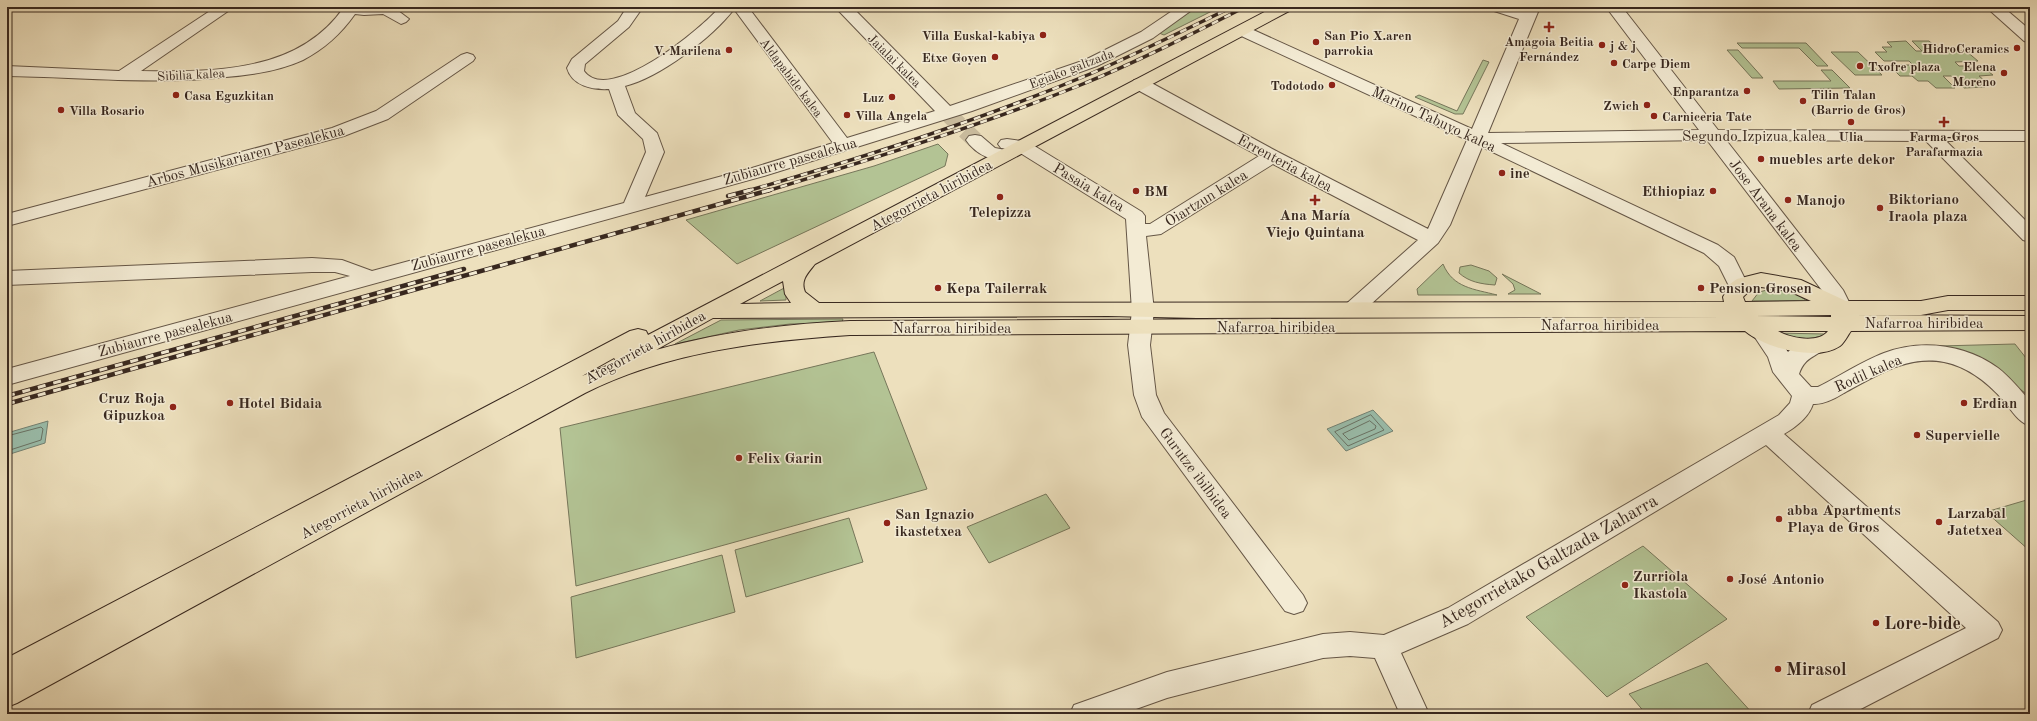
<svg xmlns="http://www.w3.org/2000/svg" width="2037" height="721" font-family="'Old Standard TT',serif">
	<rect width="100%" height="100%" fill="#ede0bd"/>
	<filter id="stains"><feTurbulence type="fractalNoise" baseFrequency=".005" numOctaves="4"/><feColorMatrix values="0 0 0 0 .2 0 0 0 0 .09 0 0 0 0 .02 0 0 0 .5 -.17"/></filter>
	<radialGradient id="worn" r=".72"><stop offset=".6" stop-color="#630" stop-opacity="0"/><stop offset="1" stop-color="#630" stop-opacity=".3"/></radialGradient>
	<g fill="#b3c394" stroke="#76765a">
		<polygon points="1197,7 1220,7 1164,35 1159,33"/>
		<polygon points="1906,41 1916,51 1922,51 1912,41 1929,41 1936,47 1947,47 1952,51 1966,51 1978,61 1955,62 1959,66 1981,66 1993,75 1979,76 1985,81 1977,81 1985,87 1964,88 1951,76 1943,76 1955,88 1936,88 1928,81 1918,81 1912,76 1900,76 1889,65 1913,65 1909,61 1884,61 1875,52 1887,52 1882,47 1892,47 1887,42"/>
		<polygon points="1737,43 1806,43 1828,66 1817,66 1799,48 1742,48"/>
		<polygon points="1727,50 1738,50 1763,78 1752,78"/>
		<polygon points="1831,52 1858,52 1882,75 1855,75"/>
		<polygon points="1483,60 1489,62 1463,114 1455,114 1415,97 1419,95 1457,111"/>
		<polygon points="1821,70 1832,70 1850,88 1779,89 1773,81 1831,81"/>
		<polygon points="938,144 948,154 945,166 737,264 686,220 874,166"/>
		<path d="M 1443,264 C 1453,288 1474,289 1497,295 L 1418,295 L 1417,289 Z"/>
		<path d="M 1471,265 L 1489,271 L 1497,278 L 1495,285 C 1481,284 1469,282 1459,273 L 1460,267 Z"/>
		<polygon points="1502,274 1541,294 1508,294 1515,290 1513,284"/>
		<polygon points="786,287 786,300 760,301"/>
		<polygon points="1775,288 1794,292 1807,301 1752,301 1759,292"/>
		<polygon points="843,319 842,322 790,324 739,330 675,344 721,320"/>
		<path d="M 1775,333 L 1826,334 C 1807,342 1795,339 1775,333 Z"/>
		<polygon points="2015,344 2030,363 2030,396 1967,354 1939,346"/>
		<polygon points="874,352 927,489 576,586 560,428"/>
		<polygon points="1046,494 1070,528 989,563 967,527"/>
		<polygon points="2030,499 2030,551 1986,512"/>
		<polygon points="849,518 863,562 746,597 735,550"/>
		<polygon points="1643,546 1727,619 1607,697 1526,617"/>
		<polygon points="722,555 735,612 576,658 571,597"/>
		<polygon points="1707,663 1753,714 1646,714 1629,694"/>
	</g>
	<g fill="#9abeac" stroke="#738274">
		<polygon points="1373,410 1393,431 1346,451 1327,429"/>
		<polygon points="48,421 45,443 7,455 7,433"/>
	</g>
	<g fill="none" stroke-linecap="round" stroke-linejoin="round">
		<g stroke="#697366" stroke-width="1">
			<polygon points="1371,415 1384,430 1348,446 1335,432"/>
			<polygon points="1370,421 1376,426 1375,429 1349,440 1343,434"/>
			<polyline points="7,436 41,427 43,429 41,440 7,451"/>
		</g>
		<polyline stroke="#c9bb9d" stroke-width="17" stroke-dasharray="17 8" stroke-linecap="butt" points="947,113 975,140"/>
		<g stroke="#655646" stroke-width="2">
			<g id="minor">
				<path d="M 216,7 L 234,7 L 141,71 C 213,72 299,73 344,7 L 393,7 L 409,19 L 406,22 L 401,24 L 383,14 L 364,15 L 355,14 C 341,34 324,49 303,60 C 279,71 252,75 226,77 C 153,85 80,77 7,76 L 7,66 L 119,71 Z"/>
				<path d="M 627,7 L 643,7 L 629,27 L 585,64 L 584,71 C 609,106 702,28 720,7 L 748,7 L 847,138 L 935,111 L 835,7 L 852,7 L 950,106 L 1085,60 L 1141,32 L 1178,7 L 1196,7 L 1153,38 L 1097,66 L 972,111 L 764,176 L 7,385 L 7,369 L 350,276 L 335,272 L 312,272 L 7,285 L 7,271 L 312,258 L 342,260 L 372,271 L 624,203 L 646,152 L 643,139 L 618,115 L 609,89 C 593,90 572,86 567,68 L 572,59 L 618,21 ZM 734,9 L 833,143 L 752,168 L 645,197 L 664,152 L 657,133 L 635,113 L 625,86 C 659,78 713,37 734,9 Z"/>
				<polygon points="1488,7 1512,7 1523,10 1524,7 1540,7 1488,133 1699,130 1606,7 1622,7 1718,130 2030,131 2030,141 1946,141 2030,225 2030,242 2023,240 1926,141 1726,140 1843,290 1852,308 1849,313 1842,315 1835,313 1827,297 1707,140 1501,143 1718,245 1734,257 1749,287 1746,292 1739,294 1732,292 1719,266 1704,253 1482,147 1450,225 1438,243 1359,315 1352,317 1345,315 1341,310 1345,305 1418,240 1273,164 1161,234 1146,236 1154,311 1150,345 1156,395 1164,413 1303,595 1307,603 1303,611 1294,614 1285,611 1142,417 1134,395 1128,345 1132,311 1126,219 1017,151 1001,148 998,144 1001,140 1007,139 1028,142 1142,212 1145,216 1145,224 1150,224 1259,156 1134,88 1132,84 1134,80 1140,79 1146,80 1278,152 1428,229 1467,140 1237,34 1235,31 1237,28 1249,28 1472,129 1519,19 1491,10"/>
				<polygon points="1986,7 2003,7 2030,30 2030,43 2024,41"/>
				<polygon points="467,53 473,55 475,58 473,61 388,119 344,136 7,226 7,214 332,128 376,111 461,55"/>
				<path d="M 975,135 L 981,136 L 995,148 L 1011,151 L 1014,155 L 1011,159 C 994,163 976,155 966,140 L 969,136 Z"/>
				<path d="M 1763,326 L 1771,328 L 1788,352 C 1797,343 1810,337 1823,341 L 1826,346 C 1818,358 1806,354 1799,374 L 1811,387 L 1818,387 C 1840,376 1861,362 1884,353 C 1921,339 1965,344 1998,368 C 2010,377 2020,390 2030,401 L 2030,426 C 2018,422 2012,411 2004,401 C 1988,383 1969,367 1944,362 C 1906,355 1876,376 1844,393 C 1836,398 1823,405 1813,404 C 1809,417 1796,427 1784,434 L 1998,622 L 2002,630 L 1998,638 L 1851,714 L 1808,714 L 1812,705 L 1966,628 L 1766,445 L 1468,624 L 1401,653 L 1429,714 L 1400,714 L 1375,658 L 1350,656 L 1323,658 L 1167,698 L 1122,714 L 1070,714 L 1074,705 L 1167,672 L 1323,634 L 1350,632 L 1384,635 L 1448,608 L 1779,415 L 1790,403 L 1792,396 L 1773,372 L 1768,357 L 1752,333 L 1755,328 Z"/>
			</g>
		</g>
		<g stroke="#38281f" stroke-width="2">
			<path id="major" d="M 1274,7 L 1294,7 L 1291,10 L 815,264 C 808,273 800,280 805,292 L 819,303 L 1724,302 L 1723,297 L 1730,284 L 1737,279 L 1761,273 L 1801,280 L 1846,301 L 1921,301 L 1948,296 L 2030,296 L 2030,310 L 1948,310 L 1921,315 L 1853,315 L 2030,316 L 2030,330 L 1851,331 C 1848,335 1844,343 1840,346 C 1816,362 1765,348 1745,331 L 850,335 C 760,341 667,352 585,393 L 17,703 L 7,707 L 7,658 L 630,331 L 638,329 L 646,331 L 648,335 ZM 783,281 L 785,294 L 791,303 L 740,304 ZM 1761,287 L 1789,291 L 1811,301 L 1745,302 L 1743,297 L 1751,289 ZM 1831,315 L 1831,317 L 1754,316 ZM 1108,316 L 1197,318 L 1731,317 L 850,321 C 784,324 720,332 656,350 L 713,318 ZM 1778,331 L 1828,331 C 1818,344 1790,338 1778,331 ZM 614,358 L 617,362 L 582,376 Z"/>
		</g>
		<use href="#minor" fill="#f3ebd4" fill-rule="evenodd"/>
		<use href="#major" fill="#ede0bd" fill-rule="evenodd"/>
		<g stroke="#38281f" stroke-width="3.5">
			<g id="rail-far1">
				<path d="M 747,191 C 863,158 978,121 1090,74 C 1138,53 1185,30 1232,7"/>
				<path d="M 767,191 C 872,159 976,127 1078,86 C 1135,63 1190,35 1245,7"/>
			</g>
		</g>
		<g stroke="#38281f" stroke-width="4.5">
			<g id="rail">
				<polyline points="728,196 751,190"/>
				<polyline points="7,396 464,269"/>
				<polyline points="7,404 770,190"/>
			</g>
		</g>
		<use href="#rail-far1" stroke="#f3ebd4" stroke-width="2.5" stroke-dasharray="7" stroke-linecap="butt"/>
		<use href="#rail" stroke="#f3ebd4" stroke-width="3" stroke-dasharray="8" stroke-linecap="butt"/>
	</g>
	<g fill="#8f2418" stroke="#f3ebd4" stroke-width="1.5">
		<path d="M1547 21h4v4h4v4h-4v4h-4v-4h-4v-4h4z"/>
		<circle cx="1043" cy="35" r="4"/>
		<circle cx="1316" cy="42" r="4"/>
		<circle cx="1602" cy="45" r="4"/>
		<circle cx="2017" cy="48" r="4"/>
		<circle cx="729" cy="50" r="4"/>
		<circle cx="995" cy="57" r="4"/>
		<circle cx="1614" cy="63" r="4"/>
		<circle cx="1860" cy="66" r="4"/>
		<circle cx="2004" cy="73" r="4"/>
		<circle cx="1332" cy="85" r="4"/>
		<circle cx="1747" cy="91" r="4"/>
		<circle cx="176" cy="95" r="4"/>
		<circle cx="892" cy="97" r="4"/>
		<circle cx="1803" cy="101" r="4"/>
		<circle cx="1647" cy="105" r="4"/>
		<circle cx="61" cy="110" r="4"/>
		<circle cx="847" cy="115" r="4"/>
		<circle cx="1654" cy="116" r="4"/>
		<circle cx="1851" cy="122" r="4"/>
		<path d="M1942 116h4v4h4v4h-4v4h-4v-4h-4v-4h4z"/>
		<circle cx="1761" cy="159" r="4"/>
		<circle cx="1502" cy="173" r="4"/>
		<circle cx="1136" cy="191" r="4"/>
		<circle cx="1713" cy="191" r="4"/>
		<circle cx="1000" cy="197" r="4"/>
		<path d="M1313 194h4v4h4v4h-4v4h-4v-4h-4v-4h4z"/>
		<circle cx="1788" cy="200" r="4"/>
		<circle cx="1880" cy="208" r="4"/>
		<circle cx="938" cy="288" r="4"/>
		<circle cx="1701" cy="288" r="4"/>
		<circle cx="230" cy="403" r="4"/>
		<circle cx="1964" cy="403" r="4"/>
		<circle cx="173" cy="407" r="4"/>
		<circle cx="1917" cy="435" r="4"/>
		<circle cx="739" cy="458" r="4"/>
		<circle cx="1779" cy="519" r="4"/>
		<circle cx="1939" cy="522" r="4"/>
		<circle cx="887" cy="523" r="4"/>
		<circle cx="1730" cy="579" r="4"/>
		<circle cx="1625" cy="585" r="4"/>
		<circle cx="1876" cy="623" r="4"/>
		<circle cx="1778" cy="669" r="4"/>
	</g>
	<g text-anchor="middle" stroke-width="3" stroke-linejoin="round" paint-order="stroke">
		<g font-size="13" font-weight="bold" fill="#38281f" stroke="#f3ebd4" text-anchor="end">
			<text x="1035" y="40">Villa Euskal-kabiya</text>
			<text x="1324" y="40" text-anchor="start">San Pio X.aren<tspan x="1324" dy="15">parrokia</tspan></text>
			<text x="1549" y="46" text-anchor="middle">Amagoia Beitia<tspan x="1549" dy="15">Fernández</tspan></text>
			<text x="1610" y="50" text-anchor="start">j &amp; j</text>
			<text x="2009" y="53">HidroCeramics</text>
			<text x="721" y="55">V. Marilena</text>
			<text x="987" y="62">Etxe Goyen</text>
			<text x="1622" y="68" text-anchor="start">Carpe Diem</text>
			<text x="1868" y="71" text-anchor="start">Txofre plaza</text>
			<text x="1996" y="71">Elena<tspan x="1996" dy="15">Moreno</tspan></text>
			<text x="1324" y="90">Todotodo</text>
			<text x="1739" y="96">Enparantza</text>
			<text x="1811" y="99" text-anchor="start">Tilin Talan<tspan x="1811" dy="15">(Barrio de Gros)</tspan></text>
			<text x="184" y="100" text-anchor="start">Casa Eguzkitan</text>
			<text x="884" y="102">Luz</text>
			<text x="1639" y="110">Zwich</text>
			<text x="69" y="115" text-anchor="start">Villa Rosario</text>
			<text x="855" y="120" text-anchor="start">Villa Angela</text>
			<text x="1662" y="121" text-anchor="start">Carniceria Tate</text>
			<text x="1851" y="141" text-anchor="middle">Ulia</text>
			<text x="1944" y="141" text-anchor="middle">Farma-Gros<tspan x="1944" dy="15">Parafarmazia</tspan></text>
		</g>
		<g font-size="13" fill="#38281f" stroke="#f3ebd4">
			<text transform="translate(895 60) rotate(45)" y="5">Jaialai kalea</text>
			<text transform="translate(1071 68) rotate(-21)" y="5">Egiako galtzada</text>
			<text transform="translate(191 74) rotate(-3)" y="5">Sibilia kalea</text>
			<text transform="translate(792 77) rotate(53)" y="5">Aldapabide kalea</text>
		</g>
		<g font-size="15" fill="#38281f" stroke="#f3ebd4">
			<text transform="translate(1434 119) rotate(25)" y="5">Marino Tabuyo kalea</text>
			<text x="1754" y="141">Segundo Izpizua kalea</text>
			<text transform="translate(245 156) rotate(-15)" y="5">Arbos Musikariaren Pasealekua</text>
			<text transform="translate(790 161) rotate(-16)" y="5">Zubiaurre pasealekua</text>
			<text transform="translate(1285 163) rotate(28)" y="5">Errenteria kalea</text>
			<text transform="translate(1089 187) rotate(31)" y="5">Pasaia kalea</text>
			<text transform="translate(931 195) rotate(-28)" y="5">Ategorrieta hiribidea</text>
			<text transform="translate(1206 198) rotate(-32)" y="5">Oiartzun kalea</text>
			<text transform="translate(1766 205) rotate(53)" y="5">Jose Arana kalea</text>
			<text transform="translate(478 248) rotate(-15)" y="5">Zubiaurre pasealekua</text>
			<text x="1924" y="328">Nafarroa hiribidea</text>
			<text x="1600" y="330">Nafarroa hiribidea</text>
			<text x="1276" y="332">Nafarroa hiribidea</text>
			<text x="952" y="333">Nafarroa hiribidea</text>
			<text transform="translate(165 334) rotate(-15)" y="5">Zubiaurre pasealekua</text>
			<text transform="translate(645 347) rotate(-29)" y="5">Ategorrieta hiribidea</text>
			<text transform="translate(1868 373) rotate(-24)" y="5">Rodil kalea</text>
			<text transform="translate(1196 473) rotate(53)" y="5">Gurutze ibilbidea</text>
			<text transform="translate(361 503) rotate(-28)" y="5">Ategorrieta hiribidea</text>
		</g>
		<g font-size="15" font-weight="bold" fill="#38281f" stroke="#f3ebd4" text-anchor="start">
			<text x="1769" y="164">muebles arte dekor</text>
			<text x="1510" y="178">ine</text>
			<text x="1144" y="196">BM</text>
			<text x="1705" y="196" text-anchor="end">Ethiopiaz</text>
			<text x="1888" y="204">Biktoriano<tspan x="1888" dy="17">Iraola plaza</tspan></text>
			<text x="1796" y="205">Manojo</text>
			<text x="1000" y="217" text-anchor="middle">Telepizza</text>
			<text x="1315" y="220" text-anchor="middle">Ana María<tspan x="1315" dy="17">Viejo Quintana</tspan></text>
			<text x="946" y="293">Kepa Tailerrak</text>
			<text x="1709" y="293">Pension Grosen</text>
			<text x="165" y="403" text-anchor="end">Cruz Roja<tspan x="165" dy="17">Gipuzkoa</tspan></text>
			<text x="238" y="408">Hotel Bidaia</text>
			<text x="1972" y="408">Erdian</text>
			<text x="1925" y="440">Supervielle</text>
			<text x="747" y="463">Felix Garin</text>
			<text x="1787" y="515">abba Apartments<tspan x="1787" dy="17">Playa de Gros</tspan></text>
			<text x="1947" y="518">Larzabal<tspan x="1947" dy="17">Jatetxea</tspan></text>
			<text x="895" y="519">San Ignazio<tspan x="895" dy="17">ikastetxea</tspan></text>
			<text x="1633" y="581">Zurriola<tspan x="1633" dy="17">Ikastola</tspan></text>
			<text x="1738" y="584">José Antonio</text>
		</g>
		<g font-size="18" fill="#38281f" stroke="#f3ebd4">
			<text transform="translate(1548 561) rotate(-30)" y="6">Ategorrietako Galtzada Zaharra</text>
		</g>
		<g font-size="18" font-weight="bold" fill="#38281f" stroke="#f3ebd4" text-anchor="start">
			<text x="1884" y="629">Lore-bide</text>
			<text x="1786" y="675">Mirasol</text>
		</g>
	</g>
	<rect width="2037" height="721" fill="none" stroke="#ede0bd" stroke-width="24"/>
	<rect x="8" y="8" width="2021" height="705" fill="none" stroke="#38281f" stroke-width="2"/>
	<rect x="12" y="12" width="2013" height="697" fill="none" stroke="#38281f"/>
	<rect width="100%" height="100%" filter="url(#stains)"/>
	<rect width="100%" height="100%" fill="url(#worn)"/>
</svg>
